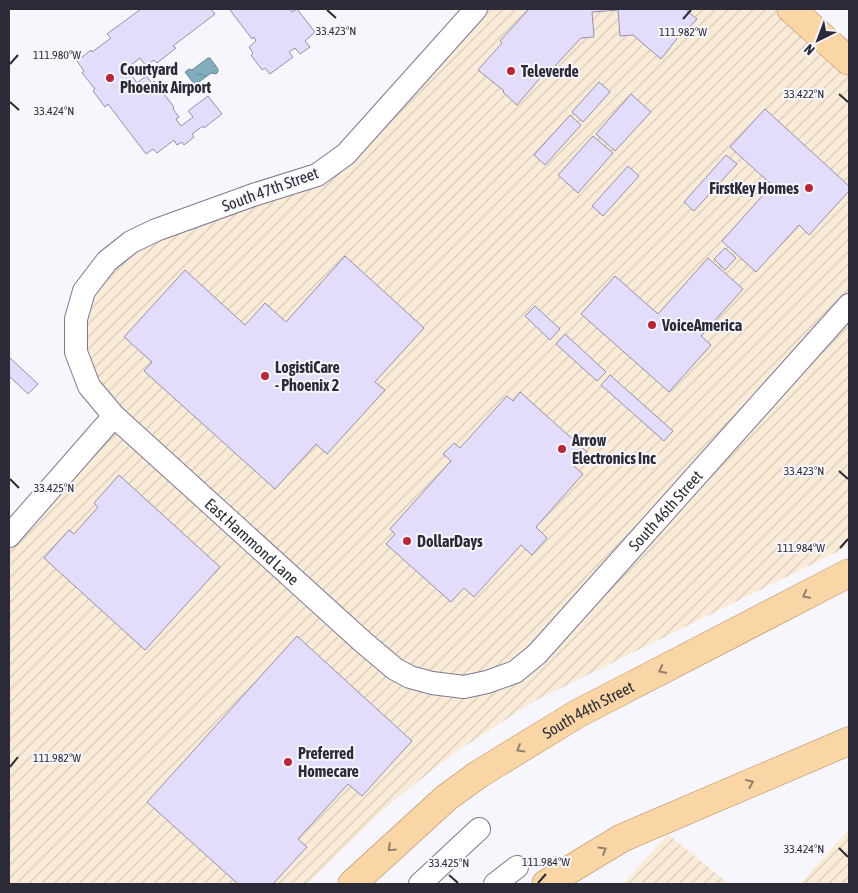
<svg xmlns="http://www.w3.org/2000/svg" width="858" height="893" font-family="'Asap Condensed',sans-serif">
	<defs>
		<pattern id="industrial-furrows" width="10" height="10" patternUnits="userSpaceOnUse" patternTransform="scale(1.25)"><rect width="10" height="10" fill="#f9ebd8"/><path d="M-1 1l2-2M0 10L10 0M9 11l2-2" fill="none" stroke="#d6caba"/></pattern>
		<pattern id="water-ripples" width="26" height="14" patternUnits="userSpaceOnUse" patternTransform="scale(1.25)"><rect width="26" height="14" fill="#81adbc"/><path d="M2 4q2-2 4 0t4 0M15 11q2-2 4 0t4 0" fill="none" stroke="#6a8d9a"/></pattern>
	</defs>
	<rect width="100%" height="100%" fill="#f7f6fd"/>
	<g fill="url(#industrial-furrows)">
		<polygon points="476,9 788,9 849,61 849,546 535,701 451,755 385,808 307,884 9,884 9,536 114,416 89,386 76,319 107,261 317,175"/>
		<polygon points="849,829 849,884 800,884"/>
		<polygon points="668,834 729,884 623,884"/>
	</g>
	<polygon fill="url(#water-ripples)" stroke="#688694" points="208,58 210,58 218,69 218,72 216,74 211,73 195,85 185,72 189,69 192,70"/>
	<g fill="#e3ddfb" stroke="#958fac">
		<polygon points="141,9 211,9 215,14 173,46 176,48 157,63 154,60 146,66 140,58 127,68 137,83 146,76 152,83 154,81 174,107 173,109 179,117 176,119 181,126 193,117 188,111 208,96 222,114 204,128 203,126 192,134 194,137 184,145 182,142 177,145 174,140 157,153 153,149 146,154 108,104 105,107 93,91 95,89 82,73 84,71 77,61 91,50 92,52 111,38 107,34"/>
		<polygon points="231,9 291,9 290,10 292,12 297,9 315,32 305,41 310,47 300,54 295,48 289,52 293,57 270,74 265,68 262,70 251,55 253,53 249,47 256,41 254,37 252,39 230,10"/>
		<polygon points="529,9 685,9 697,19 685,32 683,31 661,59 633,35 620,36 618,10 592,12 594,37 581,38 543,79 541,77 517,105 503,92 504,91 478,70 502,43 500,41"/>
		<polygon points="599,82 610,92 583,122 572,112"/>
		<polygon points="631,94 651,112 615,151 596,134"/>
		<polygon points="765,109 849,186 849,191 809,235 799,225 756,272 722,241 772,185 730,147"/>
		<polygon points="570,115 581,125 545,165 534,155"/>
		<polygon points="593,136 613,153 578,193 558,175"/>
		<polygon points="726,155 737,164 694,211 684,202"/>
		<polygon points="628,166 639,176 603,216 592,206"/>
		<polygon points="725,248 736,258 725,270 714,259"/>
		<polygon points="345,256 424,328 375,382 385,390 327,454 316,444 275,489 144,371 152,362 124,337 185,270 245,325 265,303 286,322"/>
		<polygon points="708,258 743,289 701,336 711,345 669,392 581,314 615,276 658,314"/>
		<polygon points="535,306 560,329 550,340 525,316"/>
		<polygon points="565,334 606,372 597,381 556,344"/>
		<polygon points="9,357 38,384 28,394 9,376"/>
		<polygon points="610,375 673,431 664,441 601,385"/>
		<polygon points="520,392 587,452 574,466 583,474 536,527 547,538 532,555 521,545 474,597 464,588 451,602 386,544 395,534 390,529 451,461 443,454 454,443 460,448 507,396 513,401"/>
		<polygon points="119,475 220,567 145,650 44,558 69,530 74,534 98,507 94,503"/>
		<polygon points="297,636 412,741 362,796 348,784 298,839 307,847 273,884 238,884 147,802"/>
	</g>
	<g fill="none" stroke-linecap="round" stroke-linejoin="round">
		<g stroke="#7e7894" stroke-width="24">
			<g id="minor">
				<path id="s1" d="M 476,9 L 346,154 L 317,175 L 253,195 L 156,230 L 131,242 L 107,261 L 84,291 L 76,319 L 76,352 L 89,386 L 114,416 L 363,642 L 395,669 L 410,677 L 432,683 L 464,687 L 487,682 L 515,672 L 537,654 L 849,305"/>
				<polyline points="9,536 114,416"/>
				<polyline points="420,884 479,829"/>
				<polyline points="495,884 517,867"/>
			</g>
		</g>
		<g stroke="#b08757" stroke-width="29">
			<g id="major">
				<polyline points="791,9 849,61"/>
				<path id="s2" d="M 352,884 L 446,798 L 479,774 L 577,714 L 849,573"/>
				<polyline points="546,884 622,838 849,741"/>
			</g>
		</g>
		<use href="#minor" stroke="#fff" stroke-width="22"/>
		<use href="#major" stroke="#fad5a5" stroke-width="28"/>
	</g>
	<defs><path id="oneway-chevron" d="M-2-3.5L2.5 0L-2 3.5" fill="none" stroke-width="1.6" stroke-linecap="round" stroke-linejoin="round" transform="scale(1.25)"/></defs>
	<g stroke="#93806e">
		<use href="#oneway-chevron" transform="translate(806 595) rotate(153)"/>
		<use href="#oneway-chevron" transform="translate(662 670) rotate(153)"/>
		<use href="#oneway-chevron" transform="translate(520 749) rotate(149)"/>
		<use href="#oneway-chevron" transform="translate(750 783) rotate(-23)"/>
		<use href="#oneway-chevron" transform="translate(391 848) rotate(137)"/>
		<use href="#oneway-chevron" transform="translate(603 850) rotate(-31)"/>
	</g>
	<path fill="none" stroke="#2c2a36" stroke-width="2" d="M 327,10 L 336,18M 683,19 L 691,10M 10,64 L 18,55M 839,94 L 848,102M 10,102 L 19,110M 839,471 L 848,479M 10,479 L 19,488M 840,548 L 848,539M 10,767 L 18,757M 839,848 L 848,857M 449,875 L 458,883M 538,883 L 546,874"/>
	<g fill="#b8263a" stroke="#f7f6fd" stroke-width="2">
		<circle cx="511" cy="71" r="5"/>
		<circle cx="110" cy="78" r="5"/>
		<circle cx="809" cy="188" r="5"/>
		<circle cx="652" cy="325" r="5"/>
		<circle cx="265" cy="376" r="5"/>
		<circle cx="562" cy="449" r="5"/>
		<circle cx="407" cy="541" r="5"/>
		<circle cx="288" cy="762" r="5"/>
	</g>
	<g text-anchor="middle" stroke-width="4" stroke-linejoin="round" paint-order="stroke">
		<g font-size="16" font-weight="bold" fill="#2c2a36" stroke="#f7f6fd" text-anchor="start">
			<text x="120" y="75">Courtyard<tspan x="120" dy="18">Phoenix Airport</tspan></text>
			<text x="521" y="77">Televerde</text>
			<text x="799" y="194" text-anchor="end">FirstKey Homes</text>
			<text x="662" y="331">VoiceAmerica</text>
			<text x="275" y="373">LogistiCare<tspan x="275" dy="18">- Phoenix 2</tspan></text>
			<text x="572" y="446">Arrow<tspan x="572" dy="18">Electronics Inc</tspan></text>
			<text x="417" y="547">DollarDays</text>
			<text x="298" y="759">Preferred<tspan x="298" dy="18">Homecare</tspan></text>
		</g>
		<g font-size="16" fill="#2c2a36" stroke="#f7f6fd">
			<text transform="translate(270 189) rotate(-20)" y="6">South 47th Street</text>
			<text dy="6" stroke="none"><textPath href="#s1" startOffset="1359">South 46th Street</textPath></text>
			<text dy="6" stroke="none"><textPath href="#s1" startOffset="821">East Hammond Lane</textPath></text>
			<text dy="6" stroke="none"><textPath href="#s2" startOffset="295">South 44th Street</textPath></text>
		</g>
	</g>
	<g font-size="12" text-anchor="middle" fill="#2c2a36" stroke="#f7f6fd" stroke-width="4" stroke-linejoin="round" paint-order="stroke">
		<text x="336" y="35">33.423°N</text>
		<text x="683" y="36">111.982°W</text>
		<text x="57" y="59">111.980°W</text>
		<text x="804" y="98">33.422°N</text>
		<text x="54" y="115">33.424°N</text>
		<text x="804" y="475">33.423°N</text>
		<text x="54" y="492">33.425°N</text>
		<text x="801" y="552">111.984°W</text>
		<text x="57" y="762">111.982°W</text>
		<text x="804" y="853">33.424°N</text>
		<text x="546" y="866">111.984°W</text>
		<text x="449" y="867">33.425°N</text>
	</g>
	<rect width="858" height="893" fill="none" stroke="#2c2a36" stroke-width="20"/>
	<g transform="translate(818 40) rotate(222)" stroke="#f7f6fd" stroke-width="4" paint-order="stroke">
	<path d="M0-4L9 19L0 12L-9 19Z" fill="#2c2a36"/>
	<text y="-8" font-size="14" font-weight="bold" text-anchor="middle" fill="#2c2a36">N</text>
	</g>
</svg>
